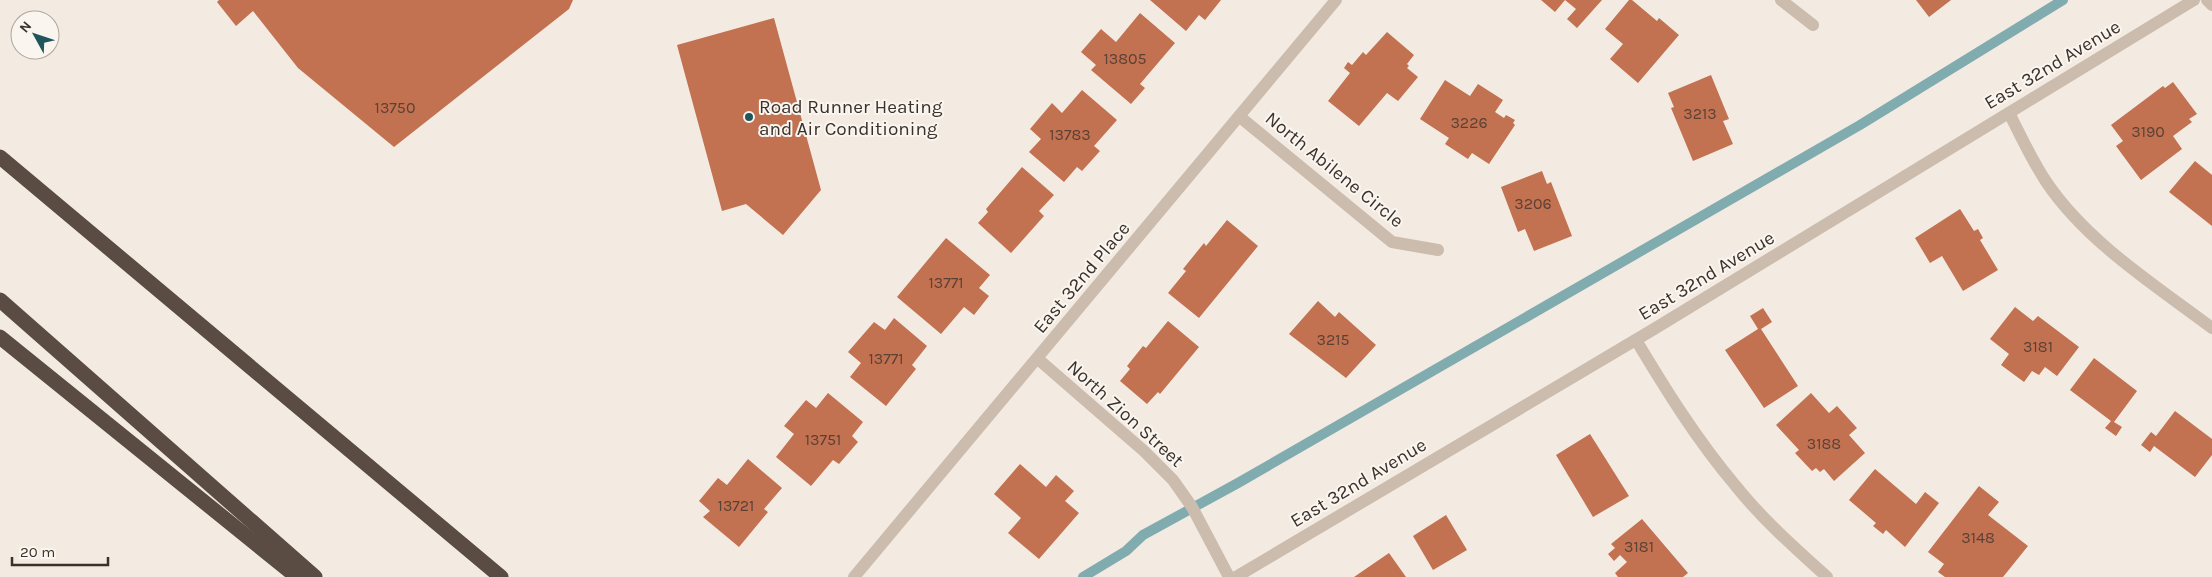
<svg xmlns="http://www.w3.org/2000/svg" width="2212" height="577" font-family="Karla,sans-serif">
	<rect width="100%" height="100%" fill="#f3ebe2"/>
	<g fill="none" stroke-linecap="round" stroke-linejoin="round">
		<polyline stroke="#81acaf" stroke-width="10" points="1083,577 1126,551 1143,535 1238,483 1860,125 2063,0"/>
	</g>
	<g fill="#c27151">
		<polygon points="219,0 573,0 569,9 394,147 298,68 253,11 236,26 217,2"/>
		<polygon points="1150,0 1221,0 1205,20 1199,15 1186,31"/>
		<polygon points="1541,0 1565,0 1555,12"/>
		<polygon points="1565,0 1602,0 1577,28 1567,19 1576,9"/>
		<polygon points="1629,0 1632,0 1657,21 1659,18 1679,35 1638,83 1610,59 1623,44 1605,29"/>
		<polygon points="1916,0 1951,0 1929,17"/>
		<polygon points="1140,13 1175,43 1140,84 1145,88 1131,104 1091,70 1096,65 1081,52 1101,29 1116,42"/>
		<polygon points="774,18 821,190 783,235 746,204 722,211 677,45"/>
		<polygon points="1387,32 1414,55 1407,64 1409,66 1407,68 1418,77 1398,101 1387,93 1359,126 1328,101 1350,73 1344,68 1348,62 1352,65 1363,52 1366,55"/>
		<polygon points="1711,75 1729,119 1723,121 1733,144 1693,161 1671,108 1674,107 1668,93"/>
		<polygon points="1445,80 1470,96 1478,84 1503,100 1495,112 1504,118 1506,115 1515,120 1513,123 1515,125 1489,164 1472,153 1468,159 1445,144 1449,138 1420,119"/>
		<polygon points="2173,82 2197,114 2189,119 2192,122 2173,136 2182,149 2141,180 2116,146 2123,141 2111,125 2163,86 2165,88"/>
		<polygon points="1082,90 1117,120 1094,146 1100,151 1082,171 1077,167 1064,182 1029,152 1041,139 1030,129 1052,103 1062,113"/>
		<polygon points="2195,161 2212,175 2212,226 2169,192"/>
		<polygon points="1022,167 1054,195 1039,211 1044,216 1011,253 978,223 988,212 986,209"/>
		<polygon points="1542,171 1547,184 1551,182 1572,236 1534,251 1525,229 1518,232 1501,187"/>
		<polygon points="1960,209 1974,231 1978,229 1983,238 1980,240 1998,270 1963,291 1942,256 1930,263 1915,238"/>
		<polygon points="1227,220 1258,246 1199,318 1168,293 1186,271 1183,269 1204,243 1206,246"/>
		<polygon points="946,238 990,275 979,288 989,296 974,315 964,307 941,334 897,297"/>
		<polygon points="1318,301 1335,317 1339,312 1376,345 1346,378 1289,334"/>
		<polygon points="2015,307 2033,321 2038,316 2079,347 2057,376 2045,367 2039,375 2032,371 2024,382 2001,365 2009,354 1990,339"/>
		<polygon points="1763,308 1772,322 1761,329 1798,386 1764,408 1725,350 1758,329 1750,316"/>
		<polygon points="894,318 927,346 912,365 916,369 886,406 850,377 861,363 848,352 874,322 885,330"/>
		<polygon points="1168,321 1199,347 1160,394 1158,392 1147,404 1120,381 1130,369 1127,366 1143,346 1146,348"/>
		<polygon points="2094,358 2137,391 2114,422 2122,427 2116,436 2105,428 2111,421 2070,390"/>
		<polygon points="828,393 863,422 852,436 858,442 839,464 833,460 811,486 776,457 794,434 784,426 806,400 816,408"/>
		<polygon points="1811,393 1829,413 1837,406 1857,428 1849,435 1865,453 1834,481 1824,469 1820,472 1816,468 1812,471 1795,453 1799,450 1776,425"/>
		<polygon points="2175,411 2212,439 2212,455 2195,477 2154,446 2150,452 2141,445 2151,432 2156,436"/>
		<polygon points="1590,434 1629,496 1593,517 1556,455"/>
		<polygon points="748,459 782,488 764,509 768,512 739,547 703,517 710,511 699,501 718,478 727,485"/>
		<polygon points="1020,464 1046,487 1056,475 1074,491 1065,501 1079,513 1039,559 1008,533 1021,518 994,494"/>
		<polygon points="1875,469 1916,504 1925,492 1939,503 1905,547 1886,530 1883,534 1873,526 1876,523 1849,500"/>
		<polygon points="1979,486 1999,502 1988,515 2028,546 2003,577 1945,577 1938,572 1944,564 1928,552"/>
		<polygon points="1446,515 1467,550 1433,570 1413,536"/>
		<polygon points="1642,519 1688,573 1683,577 1618,577 1615,573 1627,562 1620,555 1614,561 1608,554 1615,548 1611,544"/>
		<polygon points="1389,553 1406,577 1354,577"/>
	</g>
	<g fill="none" stroke-linecap="round" stroke-linejoin="round">
		<g stroke="#cbbcad" stroke-width="12">
			<polyline points="1781,0 1813,25"/>
			<polyline points="2207,0 2212,5"/>
			<path d="M 2009,113 C 2021,136 2032,161 2047,183 C 2088,243 2155,285 2212,328"/>
			<polyline points="1240,117 1392,242 1438,250"/>
			<path d="M 1636,340 C 1666,390 1697,440 1735,485 C 1762,519 1795,548 1827,577"/>
			<polyline points="1038,359 1144,451 1173,480 1192,507 1229,577"/>
			<polyline points="854,577 1336,0"/>
			<polyline points="1236,577 1654,329 2194,0"/>
		</g>
		<g stroke="#5a4b43" stroke-width="15">
			<polyline points="0,157 501,577"/>
			<polyline points="0,300 315,577"/>
			<polyline points="0,337 297,577"/>
		</g>
	</g>
	<circle fill="#22555b" stroke="#faf5ee" stroke-width="2" cx="749" cy="117" r="5"/>
	<g text-anchor="middle" stroke-width="4" stroke-linejoin="round" paint-order="stroke">
		<g font-size="16" fill="#5c4135">
			<text x="1125" y="64">13805</text>
			<text x="395" y="113">13750</text>
			<text x="1700" y="119">3213</text>
			<text x="1469" y="128">3226</text>
			<text x="2148" y="137">3190</text>
			<text x="1070" y="140">13783</text>
			<text x="1533" y="209">3206</text>
			<text x="946" y="288">13771</text>
			<text x="1333" y="345">3215</text>
			<text x="2038" y="352">3181</text>
			<text x="886" y="364">13771</text>
			<text x="823" y="445">13751</text>
			<text x="1824" y="449">3188</text>
			<text x="736" y="511">13721</text>
			<text x="1978" y="543">3148</text>
			<text x="1639" y="552">3181</text>
		</g>
		<g font-size="19" fill="#3a312c" stroke="#faf5ee">
			<text transform="translate(2052 64) rotate(-31)" y="7">East 32nd Avenue</text>
			<text transform="translate(1335 169) rotate(39)" y="7">North Abilene Circle</text>
			<text transform="translate(1706 275) rotate(-31)" y="7">East 32nd Avenue</text>
			<text transform="translate(1081 277) rotate(-50)" y="7">East 32nd Place</text>
			<text transform="translate(1126 413) rotate(42)" y="7">North Zion Street</text>
			<text transform="translate(1358 482) rotate(-31)" y="7">East 32nd Avenue</text>
		</g>
		<g font-size="19" fill="#3a312c" stroke="#faf5ee" text-anchor="start">
			<text x="759" y="113">Road Runner Heating<tspan x="759" dy="22">and Air Conditioning</tspan></text>
		</g>
	</g>
	<g transform="translate(35 35) rotate(310)"><circle r="24" fill="#faf5ee" stroke="#ada7a0"/>
	<path d="M0-4L9 19L0 12L-9 19Z" fill="#22555b"/>
	<text y="-8" font-size="14" font-weight="bold" text-anchor="middle" fill="#3a312c">N</text>
	</g>
	<path d="M12 557v8h96v-8" fill="none" stroke="#3a312c" stroke-width="2.5"/>
	<text x="20" y="557" font-size="15" fill="#3a312c" stroke="#faf5ee" stroke-width="4" paint-order="stroke">20 m</text>
</svg>
